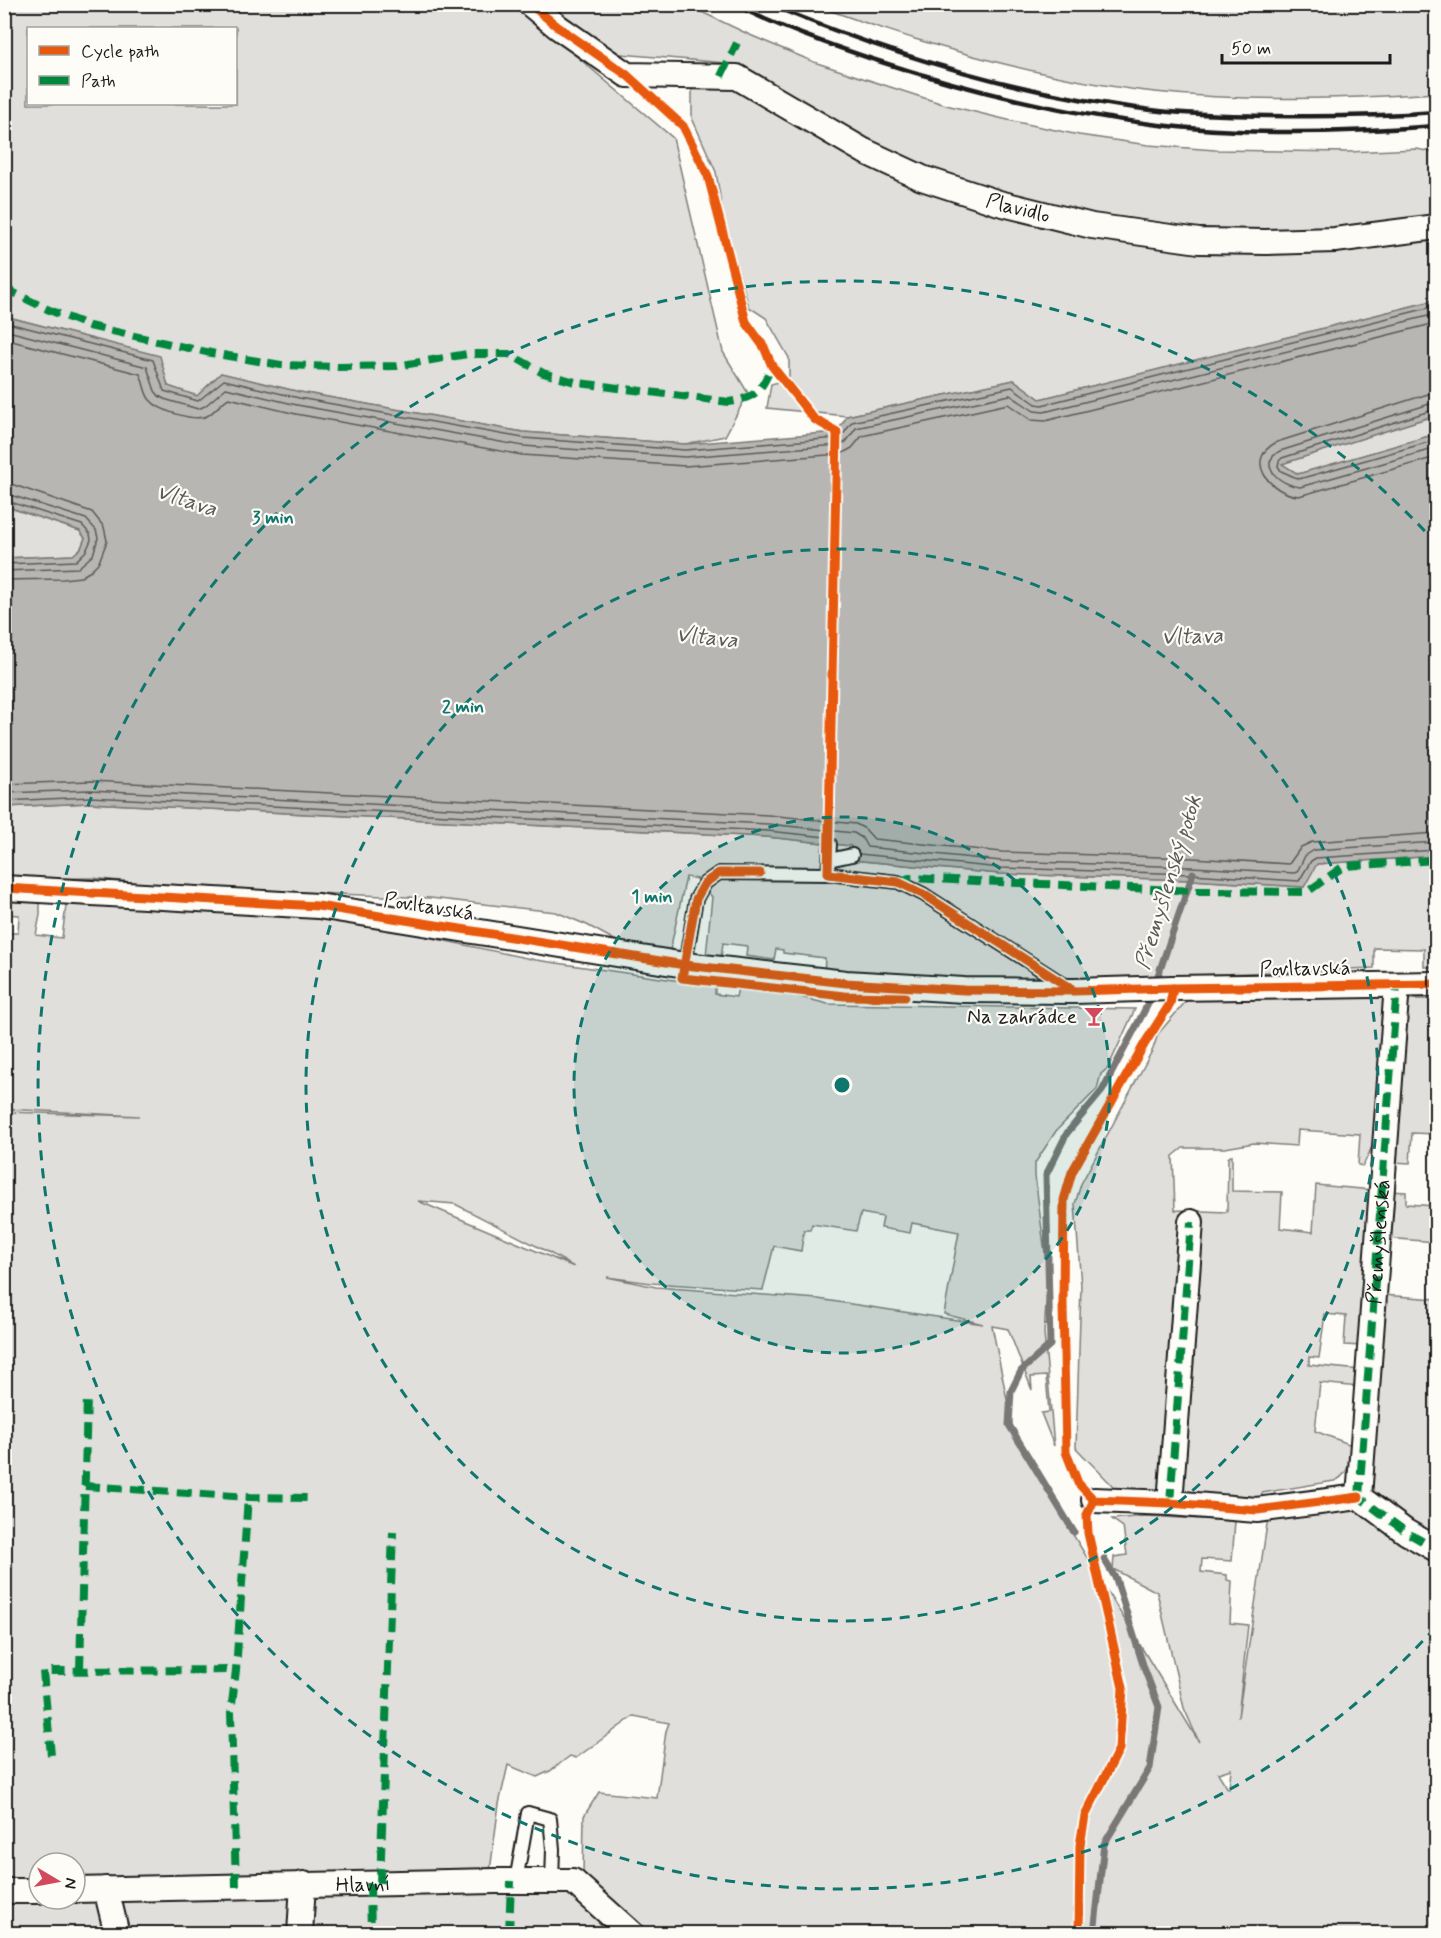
<svg xmlns="http://www.w3.org/2000/svg" width="1441" height="1938" font-family="Mynerve,sans-serif">
	<rect width="100%" height="100%" fill="#fdfcf7"/>
	<filter id="ink" filterUnits="userSpaceOnUse"><feTurbulence type="fractalNoise" baseFrequency=".0167" numOctaves="2"/><feDisplacementMap in="SourceGraphic" scale="12" xChannelSelector="R" yChannelSelector="G"/><feConvolveMatrix kernelMatrix="1 2 1 2 8 2 1 2 1" color-interpolation-filters="sRGB"/></filter>
	<g filter="url(#ink)">
		<g fill="#e0dfdb" stroke="#7e7e7c" stroke-width="1.5" fill-rule="evenodd">
			<path d="M 4,5 L 516,5 L 673,138 L 723,352 L 748,393 L 725,436 L 685,444 L 523,432 L 300,392 L 221,373 L 197,396 L 168,386 L 159,356 L 5,316 ZM 28,28 L 236,28 L 236,104 L 28,104 Z"/>
			<polygon points="542,5 687,5 750,35 814,62 881,84 946,105 1012,121 1079,135 1148,145 1215,150 1348,152 1417,149 1436,153 1436,220 1346,233 1226,235 1102,221 963,187 816,116 726,63 609,53"/>
			<path d="M 816,5 L 1436,5 L 1436,93 C 1343,99 1248,102 1155,92 C 1074,83 993,63 915,39 C 882,28 848,18 816,5 Z"/>
			<polygon points="692,82 737,84 841,146 1187,248 1310,253 1436,236 1436,300 1040,399 1014,380 847,416 767,408 771,384 789,379 789,358 766,318 749,307 724,220 716,172 692,118"/>
			<polygon points="1436,415 1436,434 1298,474 1281,464"/>
			<polygon points="4,506 80,531 85,538 81,548 74,555 5,558"/>
			<polygon points="89,803 767,837 852,846 852,860 1000,874 1192,880 1304,887 1316,864 1436,856 1436,967 1424,967 1424,949 1374,948 1374,968 968,984 824,974 825,958 783,953 783,950 776,949 774,960 746,956 747,946 723,943 721,958 706,956 712,897 698,879 686,877 669,955 633,950 587,925 556,912 430,898 178,887 92,878 5,879 4,807"/>
			<path d="M 40,897 L 40,915 L 36,935 L 62,938 L 67,897 L 336,918 L 536,960 L 715,986 L 715,994 L 736,997 L 738,988 L 792,995 L 828,1004 L 1135,1009 L 1108,1068 L 1101,1074 L 1097,1089 L 1056,1131 L 1035,1163 L 1035,1176 L 1048,1277 L 1044,1333 L 1054,1446 L 1041,1413 L 1049,1412 L 1046,1376 L 1031,1377 L 1032,1390 L 1008,1329 L 992,1326 L 1015,1439 L 1199,1742 L 1184,1708 L 1157,1592 L 1113,1569 L 1114,1557 L 1127,1555 L 1123,1527 L 1112,1519 L 1146,1516 L 1235,1521 L 1232,1561 L 1202,1559 L 1201,1572 L 1227,1575 L 1227,1580 L 1232,1581 L 1230,1623 L 1248,1625 L 1238,1717 L 1268,1518 L 1330,1509 L 1364,1510 L 1436,1556 L 1436,1933 L 649,1933 L 583,1875 L 584,1816 L 599,1792 L 657,1798 L 666,1731 L 669,1723 L 634,1716 L 576,1758 L 570,1756 L 550,1771 L 537,1777 L 508,1765 L 499,1804 L 490,1871 L 568,1888 L 619,1933 L 5,1933 L 5,1112 L 139,1116 L 5,1109 L 5,933 L 18,933 L 19,915 L 5,914 L 5,898 ZM 418,1201 L 455,1204 L 548,1252 L 574,1267 ZM 861,1213 L 883,1217 L 881,1228 L 910,1233 L 912,1223 L 959,1232 L 944,1314 L 983,1324 L 818,1299 L 656,1287 L 607,1277 L 651,1283 L 763,1290 L 774,1246 L 801,1251 L 804,1230 L 810,1230 L 812,1224 L 856,1231 ZM 1231,1769 L 1229,1789 L 1228,1789 L 1218,1773 ZM 39,1863 L 75,1863 L 75,1899 L 39,1899 Z"/>
			<path d="M 1265,994 L 1384,994 L 1377,1136 L 1363,1166 L 1358,1165 L 1360,1134 L 1298,1130 L 1297,1146 L 1254,1143 L 1225,1148 L 1183,1148 L 1173,1156 L 1175,1210 L 1227,1212 L 1228,1158 L 1232,1155 L 1232,1191 L 1282,1192 L 1280,1228 L 1313,1232 L 1316,1185 L 1373,1190 L 1362,1346 L 1344,1345 L 1346,1316 L 1325,1314 L 1319,1358 L 1309,1357 L 1309,1365 L 1360,1370 L 1359,1387 L 1320,1383 L 1315,1431 L 1354,1446 C 1350,1459 1349,1476 1334,1481 L 1262,1493 L 1261,1498 L 1113,1491 L 1112,1485 L 1076,1448 L 1081,1286 L 1075,1204 L 1081,1184 L 1153,1049 L 1158,1034 L 1187,1000 Z"/>
			<polygon points="1405,999 1436,999 1436,1134 1412,1133 1410,1163 1392,1162"/>
			<polygon points="1390,1191 1406,1192 1406,1204 1436,1206 1436,1242 1386,1238"/>
			<polygon points="1382,1295 1436,1299 1436,1543 1370,1499"/>
		</g>
		<polygon fill="#b7b6b2" stroke="#797876" stroke-width="1.5" points="1436,300 1436,415 1282,464 1298,474 1436,434 1436,856 1317,864 1304,887 1192,880 1000,874 852,860 851,846 767,837 89,803 5,807 5,558 73,555 81,548 85,538 80,531 5,506 4,316 160,356 168,386 197,396 221,373 300,392 523,432 685,444 837,432 847,416 1014,380 1040,399"/>
		<g fill="none" stroke-linecap="round" stroke-linejoin="round">
			<g stroke="#5a5a58" stroke-width="1.5">
				<polyline points="4,322 153,360 164,391 198,401 224,380 299,398 523,438 685,450 838,438 842,436 852,422 1012,387 1036,404 1042,405 1436,306"/>
				<polyline points="4,330 147,367 155,391 159,396 164,399 198,409 205,406 226,388 297,405 523,446 685,457 839,445 846,442 856,428 1010,395 1034,411 1044,412 1436,314"/>
				<path d="M 4,339 L 140,374 C 144,382 144,393 150,400 C 159,411 195,422 207,416 C 216,411 221,402 229,398 L 296,414 L 522,455 L 685,466 L 841,454 L 852,448 L 862,436 L 1008,404 L 1031,420 L 1045,421 L 1436,323"/>
				<path d="M 1436,393 L 1428,394 L 1277,442 C 1242,460 1271,494 1299,496 L 1436,457"/>
				<path d="M 1436,402 L 1280,451 C 1255,465 1282,486 1300,487 L 1436,448"/>
				<polyline points="1436,409 1282,458 1279,461 1278,466 1281,471 1299,479 1436,440"/>
				<polyline points="4,484 14,485 92,512 104,527 107,541 99,562 89,572 81,577 63,579 4,580"/>
				<polyline points="4,493 86,519 96,530 98,538 93,555 78,568 4,571"/>
				<polyline points="4,500 82,525 90,534 91,540 86,551 76,561 4,564"/>
				<polyline points="4,784 91,781 768,815 856,824 865,829 874,839 1002,852 1193,858 1289,864 1301,847 1312,842 1436,833"/>
				<polyline points="4,793 90,790 768,824 854,833 862,838 867,847 1001,861 1192,867 1294,873 1297,872 1305,856 1314,850 1436,842"/>
				<polyline points="4,801 90,797 768,831 826,837"/>
				<polyline points="859,854 1001,868 1192,874 1299,881 1311,861 1316,858 1436,850"/>
			</g>
			<g stroke="#797876" stroke-width="7">
				<polyline points="1074,1532 1009,1425 1011,1391 1021,1371 1050,1345 1046,1175 1067,1133 1102,1091 1149,1002 1193,873"/>
				<polyline points="1094,1934 1104,1844 1150,1768 1159,1707 1144,1668 1116,1579 1104,1559"/>
			</g>
			<polyline stroke="#5a5a58" stroke-width="1.5" stroke-dasharray="8 6" stroke-linecap="butt" points="830,839 837,432"/>
			<g stroke="#1c1c1c" stroke-width="16">
				<g id="service">
					<polyline points="829,860 852,855"/>
					<polyline points="828,874 830,844"/>
					<polyline points="685,965 696,899 705,883 719,873 828,874 898,882 923,894 1068,987"/>
					<polyline points="516,1881 528,1813 550,1819 553,1849 552,1881"/>
				</g>
			</g>
			<g stroke="#1c1c1c" stroke-width="28">
				<g id="minor">
					<path id="s1" d="M 530,4 L 558,27 L 627,75 L 737,77 L 864,151 L 922,178 L 999,203 L 1092,226 L 1199,241 L 1266,242 L 1335,240 L 1436,227"/>
					<polyline points="4,888 318,906 685,965 846,983 964,990 1074,991 1173,988 1436,984"/>
					<polyline points="1359,1497 1397,985"/>
					<polyline points="1094,1500 1170,1503 1257,1510 1359,1497 1406,1532 1436,1549"/>
					<polyline points="1170,1503 1191,1222"/>
					<polyline points="106,1889 117,1934"/>
					<path id="s2" d="M 75,1890 L 495,1881 L 573,1881 L 632,1934"/>
					<polyline points="4,1891 39,1891"/>
					<polyline points="300,1934 303,1884"/>
				</g>
			</g>
			<use href="#service" stroke="#fdfcf7" stroke-width="12"/>
			<use href="#minor" stroke="#fdfcf7" stroke-width="24"/>
			<g stroke="#1c1c1c" stroke-width="4.5">
				<path d="M 733,4 C 778,27 825,43 872,59 C 963,89 1056,112 1151,124 C 1243,136 1344,133 1436,126"/>
				<path d="M 768,4 C 890,55 1019,94 1151,110 C 1190,115 1230,115 1269,116 C 1325,117 1381,116 1436,112"/>
			</g>
			<g stroke="#00873e" stroke-width="8" stroke-dasharray="15 8" stroke-linecap="butt">
				<polyline points="721,76 737,43"/>
				<path d="M 4,288 L 47,309 L 89,326 L 211,353 L 281,365 L 339,367 L 397,366 L 467,354 L 509,354 L 543,373 L 579,383 L 729,402 C 758,397 760,391 772,366"/>
				<polyline points="898,882 909,878 1198,891 1307,892 1344,866 1436,860"/>
				<polyline points="85,1486 248,1497 310,1498"/>
				<path id="s3" d="M 1359,1497 L 1397,985"/>
				<polyline points="1353,1498 1359,1497 1406,1532 1436,1549"/>
				<polyline points="1170,1503 1191,1222"/>
				<polyline points="80,1670 87,1397"/>
				<polyline points="51,1755 43,1671 236,1670"/>
				<polyline points="370,1883 371,1934"/>
				<polyline points="380,1883 393,1532"/>
				<polyline points="236,1887 231,1712 236,1670 248,1497"/>
				<polyline points="509,1934 511,1881"/>
			</g>
			<g stroke="#fdfcf7" stroke-width="13">
				<g id="cycleway">
					<polyline points="530,4 558,27 627,75 683,126 708,176 746,322 764,347 772,366 814,419 837,432 828,874 898,882 923,894 1073,990"/>
					<polyline points="760,873 719,873 705,883 696,899 682,978 844,996 905,997"/>
					<polyline points="4,888 318,906 685,965 846,983 964,990 1074,991 1173,988 1436,984"/>
					<polyline points="1173,988 1170,1004 1145,1043 1072,1172 1064,1200 1063,1303 1066,1452 1078,1483 1094,1500 1170,1503 1257,1510 1359,1497"/>
					<polyline points="1079,1934 1080,1845 1085,1816 1119,1749 1123,1688 1088,1533 1087,1515 1094,1500"/>
				</g>
			</g>
			<use href="#cycleway" stroke="#e8590c" stroke-width="9"/>
		</g>
	</g>
	<circle cx="842" cy="1085" r="268" fill="#0f766e" fill-opacity=".12"/>
	<g fill="none" stroke="#0f766e" stroke-width="3" stroke-dasharray="10 8">
		<circle cx="842" cy="1085" r="268"/>
		<circle cx="842" cy="1085" r="536"/>
		<path d="M1435 1628A804 804 0 1 1 1435 542"/>
	</g>
	<defs>
		<g id="bar-bare" transform="scale(1.62)"><path d="M-6-5H6L.8 .8V4.5H3.5V6h-7V4.5H-.8V.8Z" fill="#d1495b" stroke="#fdfcf7" stroke-width="2.5" paint-order="stroke"/></g>
	</defs>
	<g fill-rule="evenodd">
		<use href="#bar-bare" x="1094" y="1016"/>
	</g>
	<g text-anchor="middle" stroke-width="4.5" stroke-linejoin="round" paint-order="stroke">
		<g font-size="21" fill="#1c1c1c" stroke="#fdfcf7">
			<text dy="7" stroke="none"><textPath href="#s1" startOffset="542">Plavidlo</textPath></text>
			<text transform="translate(429 906) rotate(9)" y="7">Povltavská</text>
			<text transform="translate(1305 968) rotate(-1)" y="7">Povltavská</text>
			<text dy="7" stroke="none"><textPath href="#s3" startOffset="256">Přemyšlenská</textPath></text>
			<text dy="7" stroke="none"><textPath href="#s2" startOffset="288">Hlavní</textPath></text>
		</g>
		<g font-size="21" fill="#1c1c1c" stroke="#fdfcf7" text-anchor="end">
			<text x="1077" y="1023">Na zahrádce</text>
		</g>
		<g font-size="22" font-style="italic" fill="#5a5a58" stroke="#fdfcf7">
			<text transform="translate(187 499) rotate(18)" y="8">Vltava</text>
			<text transform="translate(1192 635) rotate(-2)" y="8">Vltava</text>
			<text transform="translate(707 636) rotate(6)" y="8">Vltava</text>
			<text transform="translate(1167 882) rotate(-73)" y="8">Přemyšlenský potok</text>
		</g>
	</g>
	<circle cx="842" cy="1085" r="9" fill="#0f766e" stroke="#fdfcf7" stroke-width="3"/>
	<g font-size="18" text-anchor="middle" font-weight="bold" fill="#0f766e" stroke="#fdfcf7" stroke-width="4.5" stroke-linejoin="round" paint-order="stroke">
		<text x="273" y="523">3 min</text>
		<text x="463" y="712">2 min</text>
		<text x="652" y="902">1 min</text>
	</g>
	<rect width="1441" height="1938" fill="none" stroke="#fdfcf7" stroke-width="24"/>
	<rect x="12" y="12" width="1417" height="1914" fill="none" stroke="#1c1c1c" stroke-width="2" filter="url(#ink)"/>
	<rect x="27" y="27" width="210" height="78" fill="#fdfcf7" stroke="#a3a29f" stroke-width="1.5"/>
	<rect x="39" y="46" width="30" height="9" fill="#e8590c" stroke="#a3a29f" stroke-width="1.5"/>
	<text x="81" y="57" font-size="18" fill="#1c1c1c">Cycle path</text>
	<rect x="39" y="76" width="30" height="9" fill="#00873e" stroke="#a3a29f" stroke-width="1.5"/>
	<text x="81" y="87" font-size="18" fill="#1c1c1c">Path</text>
	<g transform="translate(57 1881) rotate(100)"><circle r="28" fill="#fdfcf7" stroke="#a3a29f" stroke-width="1.5"/>
	<path d="M0-4.5L10 22L0 15L-10 22Z" fill="#d1495b"/>
	<text y="-9" font-size="16" font-weight="bold" text-anchor="middle" fill="#1c1c1c">N</text>
	</g>
	<path d="M1222 54v9h168v-9" fill="none" stroke="#1c1c1c" stroke-width="3"/>
	<text x="1231" y="54" font-size="18" fill="#1c1c1c" stroke="#fdfcf7" stroke-width="4.5" paint-order="stroke">50 m</text>
</svg>
